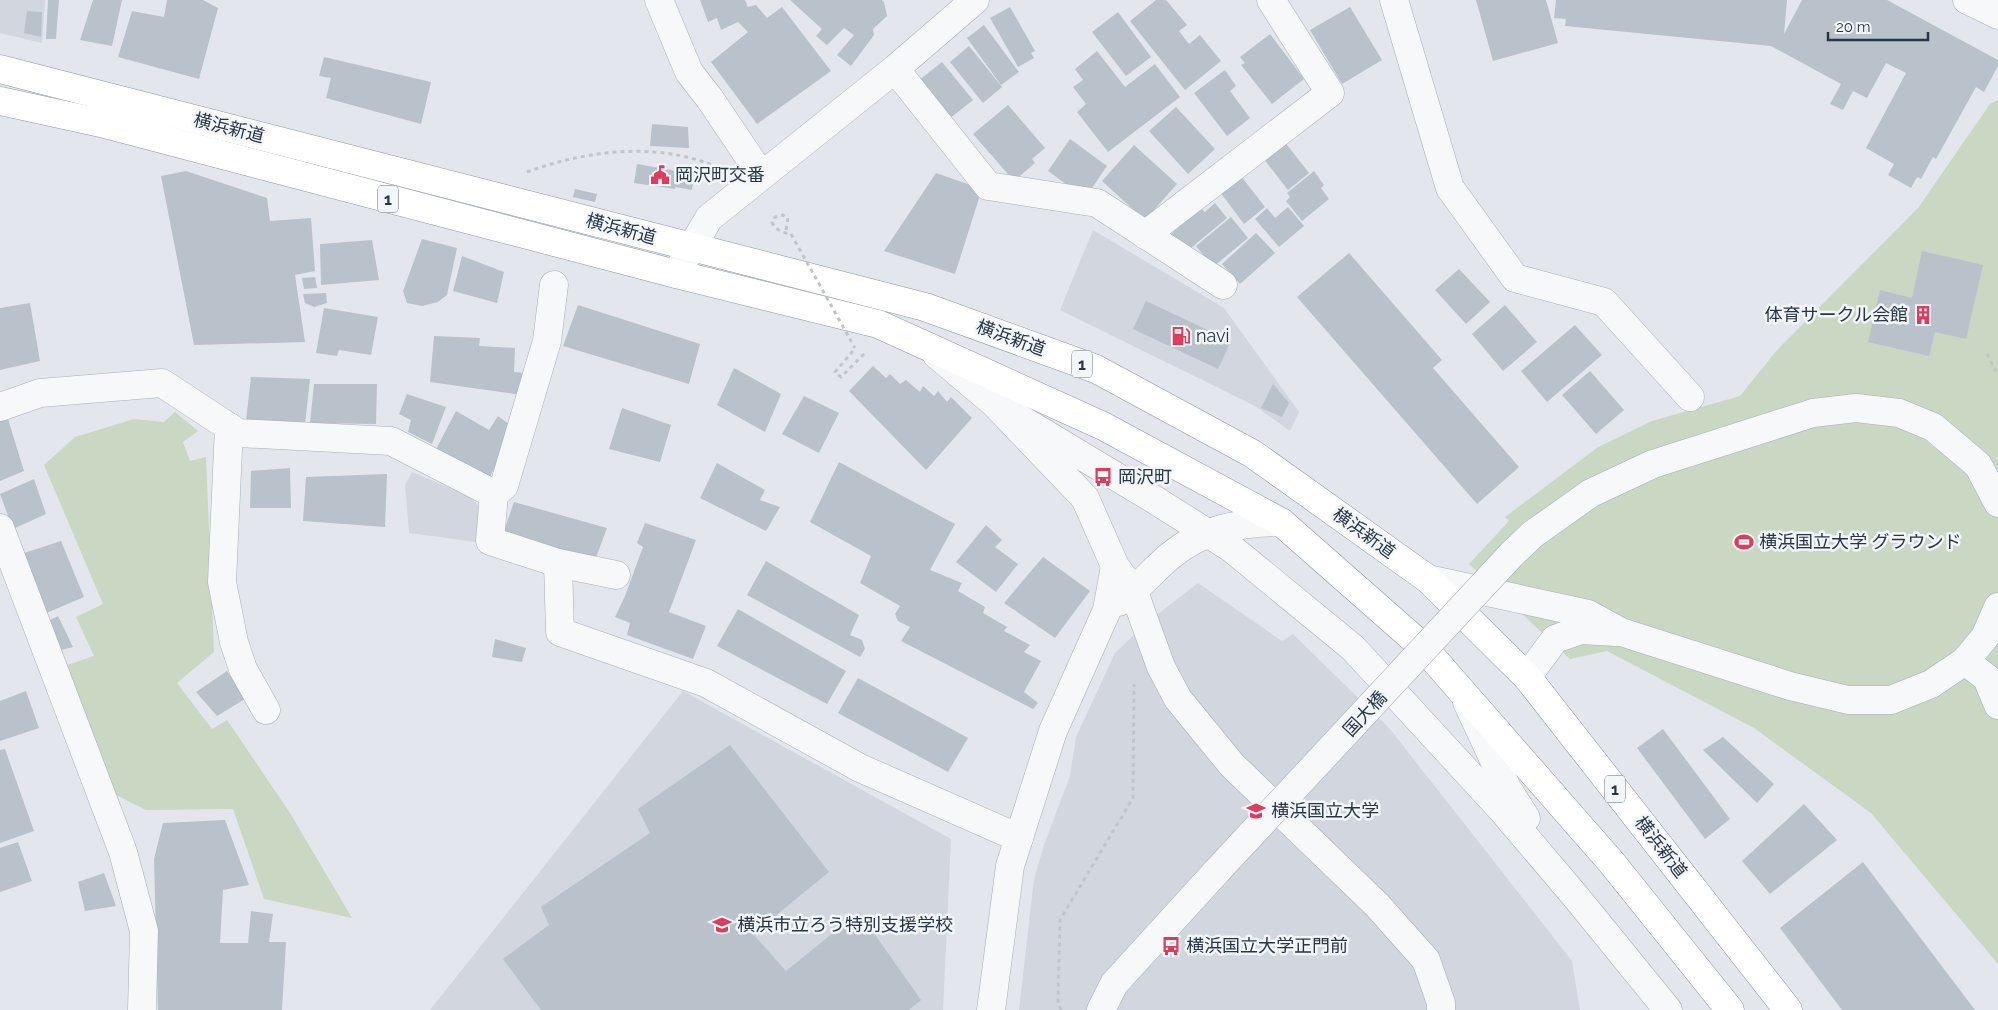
<svg xmlns="http://www.w3.org/2000/svg" width="1998" height="1010" font-family="Raleway,'Noto Sans JP',sans-serif">
	<rect width="100%" height="100%" fill="#e3e7ed"/>
	<g fill="#d1d6df">
		<polygon points="0,0 45,0 42,43 0,33"/>
		<polygon points="1093,230 1224,308 1299,412 1290,431 1255,406 1060,310"/>
		<polygon points="412,472 471,497 483,512 476,542 409,533 405,485"/>
		<polygon points="1198,583 1282,641 1293,634 1390,729 1572,961 1580,1010 1019,1010 1034,879 1044,845 1070,776 1076,737 1115,653 1145,624"/>
		<polygon points="683,691 951,839 943,1010 430,1010"/>
	</g>
	<g fill="#c9d7c3">
		<polygon points="1998,100 1998,964 1871,813 1754,728 1607,651 1570,659 1469,564 1509,521 1505,517 1598,447 1652,421 1740,396 1777,350 1918,208 1990,104"/>
		<polygon points="175,412 198,431 183,442 190,461 206,457 214,652 177,683 212,729 227,720 290,813 352,918 264,899 233,809 146,810 110,792 64,666 94,656 76,617 103,604 44,465 75,437 134,419 164,422"/>
	</g>
	<g fill="#b9c1cb">
		<polygon points="48,0 59,0 56,39 46,39"/>
		<polygon points="93,0 122,0 112,46 80,40"/>
		<polygon points="167,0 203,0 218,8 199,79 118,57 132,11 164,17"/>
		<polygon points="700,0 745,0 748,7 756,5 767,18 782,7 831,71 757,124 711,62 748,32 738,22 721,30 717,18 708,22"/>
		<polygon points="790,0 882,0 884,2 887,16 873,29 874,35 851,66 837,55 854,35 844,28 827,45 816,36 822,29"/>
		<polygon points="1156,0 1166,0 1187,25 1179,31 1189,44 1200,35 1221,61 1185,90 1130,21"/>
		<polygon points="1476,0 1546,0 1558,43 1493,61"/>
		<polygon points="1556,0 1787,0 1784,34 1802,0 1887,0 1998,60 1998,66 1984,92 1976,87 1936,159 1933,157 1921,179 1917,177 1911,188 1888,175 1894,164 1866,148 1906,73 1886,63 1867,98 1853,91 1843,110 1830,104 1841,84 1771,46 1565,26 1566,19 1554,18"/>
		<polygon points="1010,7 1035,51 1031,53 1034,58 1018,67 990,18"/>
		<polygon points="1350,7 1382,60 1342,84 1310,30"/>
		<polygon points="27,11 42,12 41,37 24,33"/>
		<polygon points="1118,12 1151,57 1126,76 1092,32"/>
		<polygon points="984,25 1019,72 1001,85 967,38"/>
		<polygon points="1270,34 1304,79 1272,104 1241,65 1245,63 1240,57"/>
		<polygon points="969,46 1002,87 983,103 950,62"/>
		<polygon points="1097,51 1125,87 1155,64 1180,97 1108,152 1077,112 1086,104 1073,87 1083,80 1075,69"/>
		<polygon points="324,57 431,82 421,124 326,98 331,78 319,76"/>
		<polygon points="942,62 973,100 949,119 918,81"/>
		<polygon points="1225,70 1236,86 1230,91 1250,118 1227,136 1194,93"/>
		<polygon points="1008,105 1045,148 1032,159 1035,163 1014,181 973,134"/>
		<polygon points="1176,107 1215,149 1188,174 1149,131"/>
		<polygon points="652,124 688,127 689,148 650,146"/>
		<polygon points="1070,139 1107,166 1085,198 1048,171"/>
		<polygon points="1284,141 1309,173 1288,190 1263,158"/>
		<polygon points="1134,145 1177,184 1145,220 1102,181"/>
		<polygon points="637,164 677,171 677,174 694,177 692,190 675,187 675,189 634,183"/>
		<polygon points="186,171 267,198 270,221 311,218 315,271 295,275 305,342 194,345 161,176"/>
		<polygon points="1314,171 1324,185 1321,188 1329,199 1302,221 1286,201 1290,197 1287,193"/>
		<polygon points="936,173 982,189 955,274 884,251"/>
		<polygon points="1241,176 1265,207 1244,224 1220,192"/>
		<polygon points="575,189 597,194 595,202 573,197"/>
		<polygon points="1215,203 1227,218 1186,252 1171,234 1201,208 1205,212"/>
		<polygon points="1288,207 1304,226 1279,247 1255,219 1267,208 1275,218"/>
		<polygon points="1231,217 1248,238 1213,267 1196,246"/>
		<polygon points="1256,233 1275,253 1240,284 1222,264"/>
		<polygon points="422,239 457,248 447,295 438,302 422,306 407,303 403,291"/>
		<polygon points="372,240 379,280 321,285 320,244"/>
		<polygon points="1922,251 1983,265 1966,339 1935,332 1929,356 1868,342 1880,290 1912,298"/>
		<polygon points="1349,253 1442,360 1433,368 1519,467 1477,504 1297,297"/>
		<polygon points="462,256 504,272 497,303 453,291"/>
		<polygon points="1459,269 1490,302 1466,324 1435,290"/>
		<polygon points="315,277 317,288 304,289 302,278"/>
		<polygon points="326,293 327,303 314,307 305,303 303,294"/>
		<polygon points="1146,301 1231,341 1218,369 1133,329"/>
		<polygon points="30,303 40,361 0,370 0,308"/>
		<polygon points="578,305 700,344 689,384 563,346"/>
		<polygon points="1505,305 1537,342 1503,371 1472,334"/>
		<polygon points="324,308 378,317 371,355 339,350 337,356 316,353"/>
		<polygon points="1575,325 1602,355 1547,402 1521,371"/>
		<polygon points="434,336 480,338 479,346 515,348 514,372 525,373 522,395 430,382"/>
		<polygon points="873,366 886,378 890,374 900,384 906,380 920,392 923,386 934,396 938,391 947,402 951,397 972,418 926,470 849,391"/>
		<polygon points="734,368 781,394 765,432 717,405"/>
		<polygon points="1590,371 1624,410 1596,434 1562,395"/>
		<polygon points="251,377 310,379 305,424 246,420"/>
		<polygon points="314,384 377,384 376,424 310,423"/>
		<polygon points="1273,384 1289,403 1282,417 1261,408"/>
		<polygon points="407,394 446,407 432,444 408,432 411,420 399,414"/>
		<polygon points="804,396 839,413 819,453 782,434"/>
		<polygon points="622,408 671,425 660,462 609,449"/>
		<polygon points="456,411 489,430 498,416 514,428 489,479 434,453"/>
		<polygon points="8,419 24,471 0,481 0,421"/>
		<polygon points="839,462 955,524 930,570 962,583 958,591 985,607 983,613 1007,627 1004,631 1030,645 1024,652 1041,661 1024,692 1038,703 1033,709 901,641 910,627 898,621 895,614 900,606 860,583 871,556 810,522"/>
		<polygon points="717,463 765,490 760,500 780,507 766,531 700,498"/>
		<polygon points="290,468 291,508 250,508 251,471"/>
		<polygon points="387,474 385,527 303,521 306,477"/>
		<polygon points="34,479 46,514 13,529 0,494"/>
		<polygon points="514,502 607,528 595,560 504,531"/>
		<polygon points="645,523 696,540 669,612 706,626 693,659 627,635 630,623 615,617 625,596 643,547 637,543"/>
		<polygon points="986,525 1002,540 995,547 1018,564 996,592 956,562"/>
		<polygon points="61,541 84,597 44,614 21,554"/>
		<polygon points="1043,557 1090,591 1055,638 1004,603"/>
		<polygon points="766,561 859,615 850,635 862,640 865,649 860,657 747,595"/>
		<polygon points="738,609 846,671 827,704 717,646"/>
		<polygon points="58,616 73,647 61,650 46,622"/>
		<polygon points="495,639 526,648 522,662 492,657"/>
		<polygon points="227,671 245,699 217,716 196,692"/>
		<polygon points="858,678 968,738 948,772 838,713"/>
		<polygon points="26,691 39,728 0,741 0,701"/>
		<polygon points="1663,729 1730,819 1705,839 1637,748"/>
		<polygon points="1723,737 1774,784 1757,803 1703,750"/>
		<polygon points="730,745 829,872 753,934 786,971 859,912 921,1000 909,1010 541,1010 503,959 549,925 541,907 650,833 638,809"/>
		<polygon points="5,749 34,831 0,843 0,750"/>
		<polygon points="1804,804 1837,840 1770,894 1742,861"/>
		<polygon points="225,820 249,885 223,890 220,943 248,943 251,911 273,914 269,942 286,942 282,1010 158,1010 154,859 163,823"/>
		<polygon points="18,842 32,881 0,892 0,848"/>
		<polygon points="1863,862 1975,1010 1842,1010 1780,928"/>
		<polygon points="104,873 116,906 85,911 78,882"/>
	</g>
	<g fill="none" stroke-linecap="round" stroke-linejoin="round">
		<g stroke="#a7aeb8" stroke-width="29">
			<g id="minor">
				<polyline points="659,0 689,72 710,99 761,175"/>
				<polyline points="1394,0 1450,188 1515,278 1604,302 1690,397"/>
				<polyline points="1967,0 1998,15"/>
				<polyline points="895,69 988,186 1097,203 1223,285"/>
				<polyline points="1145,235 1330,93 1271,0"/>
				<polyline points="676,274 709,218 895,69 975,0"/>
				<polyline points="937,355 994,403 1085,498 1115,566 1134,592 1161,667 1178,699 1232,765 1377,905 1426,960 1441,1003 1441,1010"/>
				<polyline points="994,403 1155,500 1231,548 1353,648 1503,811 1576,897 1668,1010"/>
				<polyline points="0,407 40,393 162,383 238,433 391,441 494,494 490,541 558,563 616,575"/>
				<polyline points="229,427 222,582 234,642 243,669 266,710"/>
				<polyline points="494,494 504,486 547,341 554,285"/>
				<polyline points="0,528 123,852 144,931 142,1010"/>
				<polyline points="1511,555 1533,534 1591,493 1653,464 1813,413 1856,408 1899,413 1933,427 1978,465 1998,503"/>
				<polyline points="558,563 560,632 706,683 860,768 1019,838"/>
				<polyline points="1428,579 1588,614 1621,632 1790,686 1848,700 1891,700 1931,684 1965,661 1985,637 1998,607"/>
				<path d="M 1119,602 C 1138,589 1152,571 1170,556 C 1204,528 1238,523 1281,522"/>
				<polyline points="1965,661 1987,678 1998,705"/>
				<polyline points="1527,677 1555,639 1581,630 1615,632"/>
				<polyline points="1467,702 1507,788 1526,818"/>
				<polyline points="991,1010 1010,866 1053,731 1107,610 1115,566"/>
				<polyline points="1101,1010 1114,984 1217,871"/>
			</g>
		</g>
		<g stroke="#8895a5" stroke-width="29">
			<g id="highway">
				<polyline points="0,69 925,307 1096,369 1253,454 1428,579 1527,677 1788,1010"/>
				<polyline points="0,101 101,123 676,274 878,324 1103,426 1281,522 1423,647 1612,863 1730,1010"/>
			</g>
		</g>
		<g stroke="#c0c5cb" stroke-width="3" stroke-dasharray="4 4" stroke-linecap="butt">
			<path d="M 527,172 C 587,150 659,141 719,168"/>
			<path d="M 786,230 L 788,218 L 783,215 L 775,217 L 772,222 C 775,230 783,233 791,234"/>
			<polyline points="853,351 835,372 841,377 864,354"/>
			<polyline points="1987,354 1998,375"/>
			<polyline points="1061,1010 1058,1001 1060,920 1133,798 1134,684"/>
		</g>
		<use href="#minor" stroke="#f6f8fa" stroke-width="28"/>
		<use href="#highway" stroke="#fff" stroke-width="28"/>
		<g stroke="#a7aeb8" stroke-width="29" stroke-linecap="butt">
			<polyline id="minor-bridge" points="1217,871 1511,555"/>
		</g>
		<polyline stroke="#c0c5cb" stroke-width="3" stroke-dasharray="4 4" stroke-linecap="butt" points="791,234 855,348"/>
		<use href="#minor-bridge" stroke="#f6f8fa" stroke-width="28"/>
	</g>
	<defs>
		<g id="civic-bare" transform="scale(1.5)"><path d="M-.6-6.5H3V-4.5H.6V-3L4-1V1h2V6H-6V1h2V-1L-.6-3ZM-1.2 2.5V6h2.4V2.5Z" fill="#de3c5c" stroke="#f3f6f9" stroke-width="2.5" paint-order="stroke"/></g>
		<g id="building-bare" transform="scale(1.5)"><path d="M-4-6H4V6H1V3H-1V6H-4ZM-2.5-4.3h1.7v1.8h-1.7ZM.8-4.3h1.7v1.8H.8ZM-2.5-1h1.7V.8h-1.7ZM.8-1h1.7V.8H.8Z" fill="#de3c5c" stroke="#f3f6f9" stroke-width="2.5" paint-order="stroke"/></g>
		<g id="fuel-bare" transform="scale(1.5)"><path d="M-5.5-6h7V0h2V4h1.3V-2.5L3-4.5l.8-.8L6-3V5H2.5V1h-1V6h-7ZM-4.2-4.7v3.2H.2V-4.7Z" fill="#de3c5c" stroke="#f3f6f9" stroke-width="2.5" paint-order="stroke"/></g>
		<g id="bus-bare" transform="scale(1.5)"><path d="M-5-6H5V4H4V6H2V4H-2V6H-4V4H-5ZM-3.5-4V0h7V-4ZM-3.5 1.2v1.5H-2V1.2ZM2 1.2v1.5H3.5V1.2Z" fill="#de3c5c" stroke="#f3f6f9" stroke-width="2.5" paint-order="stroke"/></g>
		<g id="stadium-bare" transform="scale(1.5)"><path d="M0-5a6.5 5 0 1 0 0 10a6.5 5 0 1 0 0-10ZM-3.5-1.8h7v3.6h-7Z" fill="#de3c5c" stroke="#f3f6f9" stroke-width="2.5" paint-order="stroke"/></g>
		<g id="university-bare" transform="scale(1.5)"><path d="M0-5L7-2L0 1L-7-2ZM-4 1L0 2.5L4 1V4Q0 6-4 4Z" fill="#de3c5c" stroke="#f3f6f9" stroke-width="2.5" paint-order="stroke"/></g>
		<g id="school-bare" transform="scale(1.5)"><path d="M0-5L7-2L0 1L-7-2ZM-4 1L0 2.5L4 1V4Q0 6-4 4Z" fill="#de3c5c" stroke="#f3f6f9" stroke-width="2.5" paint-order="stroke"/></g>
	</defs>
	<g fill-rule="evenodd">
		<use href="#civic-bare" x="660" y="175"/>
		<use href="#building-bare" x="1923" y="315"/>
		<use href="#fuel-bare" x="1181" y="336"/>
		<use href="#bus-bare" x="1103" y="477"/>
		<use href="#stadium-bare" x="1744" y="542"/>
		<use href="#university-bare" x="1256" y="811"/>
		<use href="#school-bare" x="722" y="925"/>
		<use href="#bus-bare" x="1171" y="946"/>
	</g>
	<g text-anchor="middle" stroke-width="5" stroke-linejoin="round" paint-order="stroke">
		<g fill="#f3f6f9" stroke="#656f7c" stroke-width="1">
			<rect x="378" y="185.5" width="20" height="27" rx="4"/>
			<rect x="1072" y="350.5" width="20" height="27" rx="4"/>
			<rect x="1605" y="775.5" width="20" height="27" rx="4"/>
		</g>
		<g font-size="16" font-weight="bold" fill="#283547">
			<text x="388" y="205">1</text>
			<text x="1082" y="370">1</text>
			<text x="1615" y="795">1</text>
		</g>
		<g font-size="18" fill="#283547" stroke="#f3f6f9">
			<text transform="translate(229 128) rotate(14)" y="6">横浜新道</text>
			<text transform="translate(621 229) rotate(15)" y="6">横浜新道</text>
			<text transform="translate(1011 338) rotate(20)" y="6">横浜新道</text>
			<text transform="translate(1364 533) rotate(36)" y="6">横浜新道</text>
			<text transform="translate(1365 714) rotate(-47)" y="6">国大橋</text>
			<text transform="translate(1661 847) rotate(52)" y="6">横浜新道</text>
		</g>
		<g font-size="18" fill="#283547" stroke="#f3f6f9" text-anchor="start">
			<text x="675" y="181">岡沢町交番</text>
			<text x="1908" y="321" text-anchor="end">体育サークル会館</text>
			<text x="1196" y="342">navi</text>
			<text x="1118" y="483">岡沢町</text>
			<text x="1759" y="548">横浜国立大学 グラウンド</text>
			<text x="1271" y="817">横浜国立大学</text>
			<text x="737" y="931">横浜市立ろう特別支援学校</text>
			<text x="1186" y="952">横浜国立大学正門前</text>
		</g>
	</g>
	<path d="M1828 32v8h100v-8" fill="none" stroke="#283547" stroke-width="2.5"/>
	<text x="1836" y="32" font-size="15" fill="#283547" stroke="#f3f6f9" stroke-width="4" paint-order="stroke">20 m</text>
</svg>
